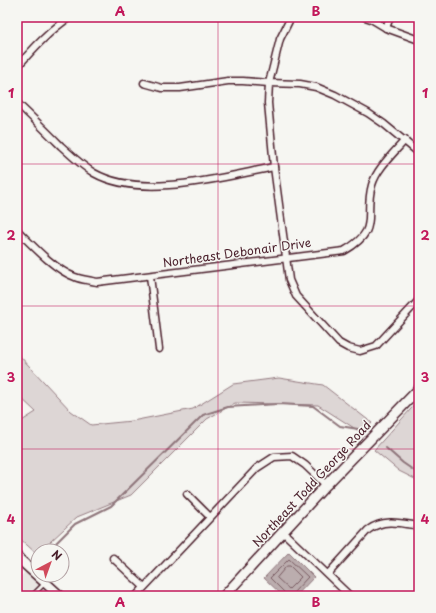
<svg xmlns="http://www.w3.org/2000/svg" width="436" height="613" font-family="'Playpen Sans',sans-serif">
	<rect width="100%" height="100%" fill="#f6f6f2"/>
	<filter id="ink" filterUnits="userSpaceOnUse"><feTurbulence type="fractalNoise" baseFrequency=".025" numOctaves="2"/><feDisplacementMap in="SourceGraphic" scale="8" xChannelSelector="R" yChannelSelector="G"/><feConvolveMatrix kernelMatrix="1 2 1 2 8 2 1 2 1" color-interpolation-filters="sRGB"/></filter>
	<g filter="url(#ink)">
		<polygon fill="#e9e6e3" points="26,571 53,596 17,596 17,581"/>
		<g fill="#ddd6d5" stroke="#947a80">
			<polygon points="17,353 71,411 91,425 132,421 193,409 233,384 279,378 323,385 372,423 362,433 318,405 235,403 207,419 131,495 77,517 51,541 42,551 38,551 38,555 17,536 17,424 36,412 19,396 17,381"/>
			<polygon points="419,400 419,481 399,471 374,450"/>
		</g>
		<polygon fill="#bbadae" stroke="#8e747a" points="289,552 314,577 296,596 283,596 264,578"/>
		<g fill="none" stroke-linecap="round" stroke-linejoin="round">
			<g stroke="#77585f" stroke-width="1">
				<polygon points="287,566 290,566 301,577 289,589 277,578"/>
				<polyline points="285,596 284,592 270,578 289,559 308,577 294,592 293,596"/>
			</g>
			<g stroke="#8e747a" stroke-width="2">
				<polyline points="386,448 403,463 419,474"/>
				<polyline points="48,551 75,524 111,506 203,415 228,407 278,404 313,406 340,426 358,429"/>
				<polyline points="17,592 21,591"/>
			</g>
			<g stroke="#4a1f2b" stroke-width="6">
				<polyline id="lane" points="32,596 45,583"/>
			</g>
			<g stroke="#4a1f2b" stroke-width="9">
				<g id="street">
					<polyline points="291,17 280,39 269,83 268,103 274,167 286,257 289,280 296,296 339,343 348,348 360,351 376,346 419,300"/>
					<polyline points="365,17 371,19 386,28 419,40"/>
					<polyline points="386,28 390,17"/>
					<path d="M 17,67 C 32,50 50,30 70,17"/>
					<polyline points="144,83 162,88 180,88 228,81 243,81 269,83 300,84 316,87 335,95 368,113 384,124 419,153"/>
					<path d="M 17,103 C 32,117 46,131 61,146 C 71,155 82,166 94,173 C 142,200 222,177 274,167"/>
					<path d="M 17,230 C 32,245 55,270 75,277 C 82,280 90,280 97,282 L 344,251 C 382,229 363,217 372,185 C 377,168 394,153 405,140"/>
					<polyline points="150,276 159,349"/>
					<polyline points="187,494 210,517"/>
					<polyline points="283,532 350,596"/>
					<polyline points="113,558 144,587"/>
					<path d="M 328,574 L 368,530 C 384,518 401,523 419,526"/>
					<polyline points="136,596 257,468 274,457 292,456 305,465 326,485"/>
				</g>
			</g>
			<g stroke="#4a1f2b" stroke-width="12">
				<g id="secondary">
					<polyline points="17,557 60,596"/>
					<polyline points="224,596 326,485 419,389"/>
				</g>
			</g>
			<use href="#lane" stroke="#f6f6f2" stroke-width="3"/>
			<use href="#street" stroke="#f6f6f2" stroke-width="6"/>
			<use href="#secondary" stroke="#f6f6f2" stroke-width="9"/>
		</g>
	</g>
	<path fill="none" stroke="#c2185b" stroke-width="1" stroke-opacity="0.55" d="M 218,17 L 218,596M 17,164 L 419,164M 17,306 L 419,306M 17,449 L 419,449"/>
	<g text-anchor="middle" stroke-width="3" stroke-linejoin="round" paint-order="stroke">
		<g font-size="12" fill="#4a1f2b" stroke="#f6f6f2">
			<text transform="translate(237 253) rotate(-8)" y="4">Northeast Debonair Drive</text>
			<text transform="translate(312 484) rotate(-47)" y="4">Northeast Todd George Road</text>
		</g>
	</g>
	<rect width="436" height="613" fill="none" stroke="#f6f6f2" stroke-width="44"/>
	<g transform="translate(50 563) rotate(41)"><circle r="19" fill="#f6f6f2" stroke="#b1a0a2"/>
	<path d="M0-3L7 15L0 10L-7 15Z" fill="#d1495b"/>
	<text y="-6" font-size="11" font-weight="bold" text-anchor="middle" fill="#4a1f2b">N</text>
	</g>
	<rect x="22" y="22" width="392" height="569" fill="none" stroke="#c2185b" stroke-width="1.5"/>
	<g font-size="13" text-anchor="middle" font-weight="bold" fill="#c2185b">
		<text x="120" y="16">A</text>
		<text x="316" y="16">B</text>
		<text x="11" y="98">1</text>
		<text x="425" y="98">1</text>
		<text x="11" y="240">2</text>
		<text x="425" y="240">2</text>
		<text x="11" y="382">3</text>
		<text x="425" y="382">3</text>
		<text x="11" y="524">4</text>
		<text x="425" y="524">4</text>
		<text x="120" y="607">A</text>
		<text x="316" y="607">B</text>
	</g>
</svg>
